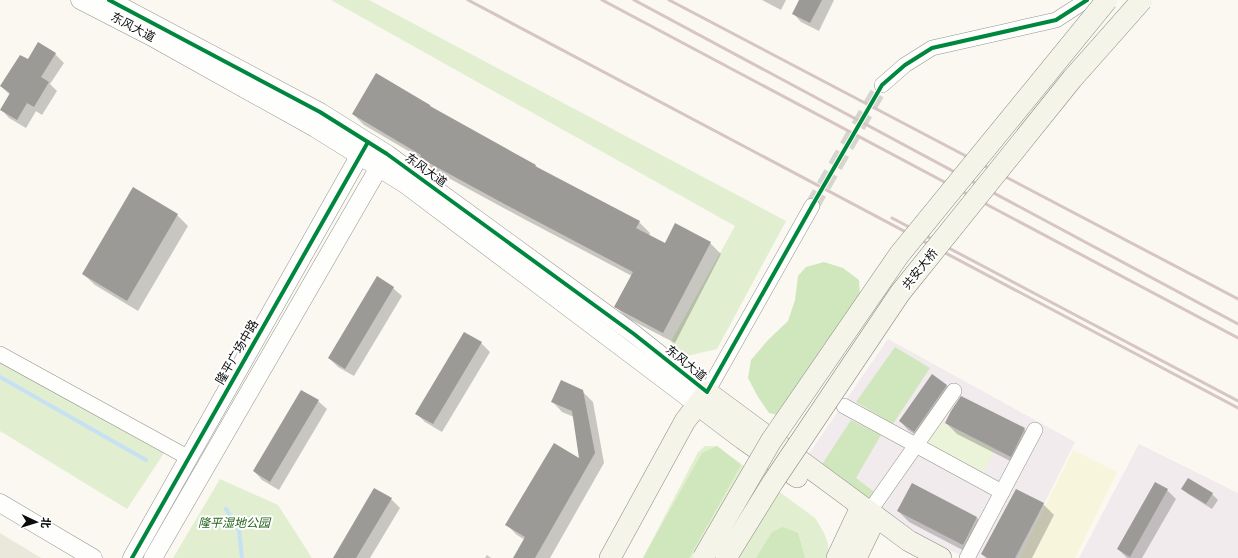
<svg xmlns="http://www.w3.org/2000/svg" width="1238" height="558" font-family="'IBM Plex Serif','Noto Sans SC',serif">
	<rect width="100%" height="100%" fill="#faf8f0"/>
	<g fill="#f2ebed">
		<polygon points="888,339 1075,442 1017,558 967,558 906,531 806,458"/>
		<polygon points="1139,444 1238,493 1238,558 1079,558"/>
	</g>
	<polygon fill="#f7f6dc" points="1073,450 1117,472 1075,558 1019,558"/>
	<g fill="#e1efd0">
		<polygon points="331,0 369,0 786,221 717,349 687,356 668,347 735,226"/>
		<polygon points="0,361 166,450 127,509 0,431"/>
		<path d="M 705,446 L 717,446 L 815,518 C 822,529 833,544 826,558 L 643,558 L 698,452 Z"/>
		<polygon points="220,479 278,505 312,558 173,558"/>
	</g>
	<g fill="#d0e7be">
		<polygon points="824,262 843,268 859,280 860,297 777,415 769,413 758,397 748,378 751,360 768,340 788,321 795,300 798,276 806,267"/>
		<polygon points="895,347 930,368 893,424 856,402"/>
		<polygon points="851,420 881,435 856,478 877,494 870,504 819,469"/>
		<polygon points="717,446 741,465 689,558 643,558 702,453"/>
		<polygon points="783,527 798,533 805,557 804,558 756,558 772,532"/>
	</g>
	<polygon fill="#ebf4d9" points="938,421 995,450 982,475 925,446"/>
	<polygon fill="#eae7db" points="0,533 41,558 0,558"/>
	<g fill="#0003">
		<polygon points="762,0 786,0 781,10"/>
		<polygon points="800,0 834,0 819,31 801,22 793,13"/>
		<polygon points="55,54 64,63 50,84 57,91 42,115 36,111 26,128 9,118 1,109 10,95 1,86 28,61"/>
		<polygon points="434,110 535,165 540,170 639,222 650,233 649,236 665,244 710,243 721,254 675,343 627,318 616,307 632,276 524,219 432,169 422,159 364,125 353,114"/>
		<polygon points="177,215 188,226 138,311 95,285 83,274"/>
		<polygon points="393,288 402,296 354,376 338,367 329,358"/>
		<polygon points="481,343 490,352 442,432 425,422 417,414"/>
		<polygon points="932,375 947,386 955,394 923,440 908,430 900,421"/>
		<polygon points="582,391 593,402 604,463 550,558 514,558 525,540 517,535 507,525 581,460 574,417 562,412 552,401"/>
		<polygon points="318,401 327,409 279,490 262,480 254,471"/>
		<polygon points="946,423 1024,429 1036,440 1022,467 957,434"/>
		<polygon points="912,484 977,518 988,529 974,556 909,522 898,511"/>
		<polygon points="1182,489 1212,494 1218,500 1212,509 1188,494"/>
		<polygon points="1167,490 1176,499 1142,558 1127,558 1118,549"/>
		<polygon points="391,499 400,508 370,558 334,558"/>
		<polygon points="1043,504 1054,515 1032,558 986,558 982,554"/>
		<polygon points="487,555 491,558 485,558"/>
	</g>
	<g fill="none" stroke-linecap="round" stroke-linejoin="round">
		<g stroke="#c6e0f4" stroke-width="4">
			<polyline points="0,377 146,460"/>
			<polyline points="226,509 239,530 242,558"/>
		</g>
	</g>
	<g fill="#9c9a96">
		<polygon points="799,0 822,0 810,23 792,14"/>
		<polygon points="38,42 56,53 41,77 49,82 34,107 27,103 17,120 0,110 10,93 0,86 20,55 28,59"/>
		<polygon points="376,73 430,105 430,106 536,165 535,166 640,221 636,228 665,243 675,223 711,242 663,333 614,307 633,272 512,208 420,158 421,155 352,114"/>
		<polygon points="133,187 178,214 127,301 82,274"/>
		<polygon points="377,276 394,287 345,369 328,358"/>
		<polygon points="464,332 482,342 433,424 415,414"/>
		<polygon points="932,374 947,385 914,432 899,421"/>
		<polygon points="561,380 583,390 595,453 535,558 513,558 525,537 505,525 554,443 579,458 572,411 551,402"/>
		<polygon points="301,390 319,400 270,482 253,471"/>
		<polygon points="961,396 1025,428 1011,457 945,423 951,411"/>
		<polygon points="1188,478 1213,493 1206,504 1181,489"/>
		<polygon points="1155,482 1168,489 1130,557 1117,549"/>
		<polygon points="912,483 977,517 963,545 897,511"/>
		<polygon points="374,488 392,498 356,558 333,558"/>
		<polygon points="1016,489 1044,503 1015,558 988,558 981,554"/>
	</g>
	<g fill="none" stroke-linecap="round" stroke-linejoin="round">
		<polyline stroke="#d6d5ce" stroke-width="15" stroke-dasharray="15 8" stroke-linecap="butt" points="812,206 882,85"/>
		<g stroke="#93928f" stroke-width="16">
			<g id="minor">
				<polyline points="882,85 905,65 932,48 1056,20 1087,0"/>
				<polyline points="0,354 189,458"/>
				<polyline points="707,392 812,206"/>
				<polyline points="844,406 1002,492"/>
				<polyline points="869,512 954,391"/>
				<polyline points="967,558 1035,430"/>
			</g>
		</g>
		<g stroke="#93928f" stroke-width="19">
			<g id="tertiary">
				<polyline points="80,0 150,36 315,128 405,184 698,405"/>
				<polyline points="109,0 320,112 387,154 634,334 707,392"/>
				<polyline points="0,503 93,558"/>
				<polyline points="132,558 365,146"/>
				<polyline points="153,558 385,157"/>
			</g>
		</g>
		<g stroke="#8a8985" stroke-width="22">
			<g id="secondary">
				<polyline points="707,392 909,541 941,558"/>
				<polyline points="698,405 743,439 797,477"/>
				<polyline points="610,558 685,421 705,395"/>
				<polyline points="837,558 861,507"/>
				<polyline points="856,558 876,517"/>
			</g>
		</g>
		<use href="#minor" stroke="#fefefd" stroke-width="15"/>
		<use href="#tertiary" stroke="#fefefd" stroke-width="18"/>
		<use href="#secondary" stroke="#f4f4e8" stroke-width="21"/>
		<g stroke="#d6c5c3" stroke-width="3">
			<polyline points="468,0 1238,408"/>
			<polyline points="602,0 1238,338"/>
			<polyline points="634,0 1238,324"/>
			<polyline points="669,0 1238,299"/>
			<polyline points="892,218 1238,401"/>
		</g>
		<g stroke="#8a8985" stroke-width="22" stroke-linecap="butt">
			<g id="secondary-bridge">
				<polyline points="703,558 771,441 899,255 1107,0"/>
				<polyline points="726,558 773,482 900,293 1072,79 1142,0"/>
			</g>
		</g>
		<use href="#secondary-bridge" stroke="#f4f4e8" stroke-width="21"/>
		<g stroke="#fff" stroke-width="6">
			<g id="cycleway">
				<polyline points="109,0 320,112 387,154 634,334 707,392 812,206 882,85 905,65 932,48 1056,20 1087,0"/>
				<polyline points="132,558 368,142"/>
			</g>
		</g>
		<use href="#cycleway" stroke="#00873e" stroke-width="4"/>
	</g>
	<g text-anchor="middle" stroke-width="4" stroke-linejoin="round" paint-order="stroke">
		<g font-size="12" fill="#0c0c0c" stroke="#fff">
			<text transform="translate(133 27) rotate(28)" y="4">东风大道</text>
			<text transform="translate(426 170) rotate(36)" y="4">东风大道</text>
			<text transform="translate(920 269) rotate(-51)" y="4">共安大桥</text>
			<text transform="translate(237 352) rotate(-60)" y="4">隆平广场中路</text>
			<text transform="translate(686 363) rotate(39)" y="4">东风大道</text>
		</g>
		<g font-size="12" font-style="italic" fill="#26631d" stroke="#fff">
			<text x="234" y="527">隆平湿地公园</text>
		</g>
	</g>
	<g transform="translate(36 522) rotate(94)" stroke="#ffffff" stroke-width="3" paint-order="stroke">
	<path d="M0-3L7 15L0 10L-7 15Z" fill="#0c0c0c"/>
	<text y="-6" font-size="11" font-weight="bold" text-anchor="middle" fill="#0c0c0c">北</text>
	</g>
</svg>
